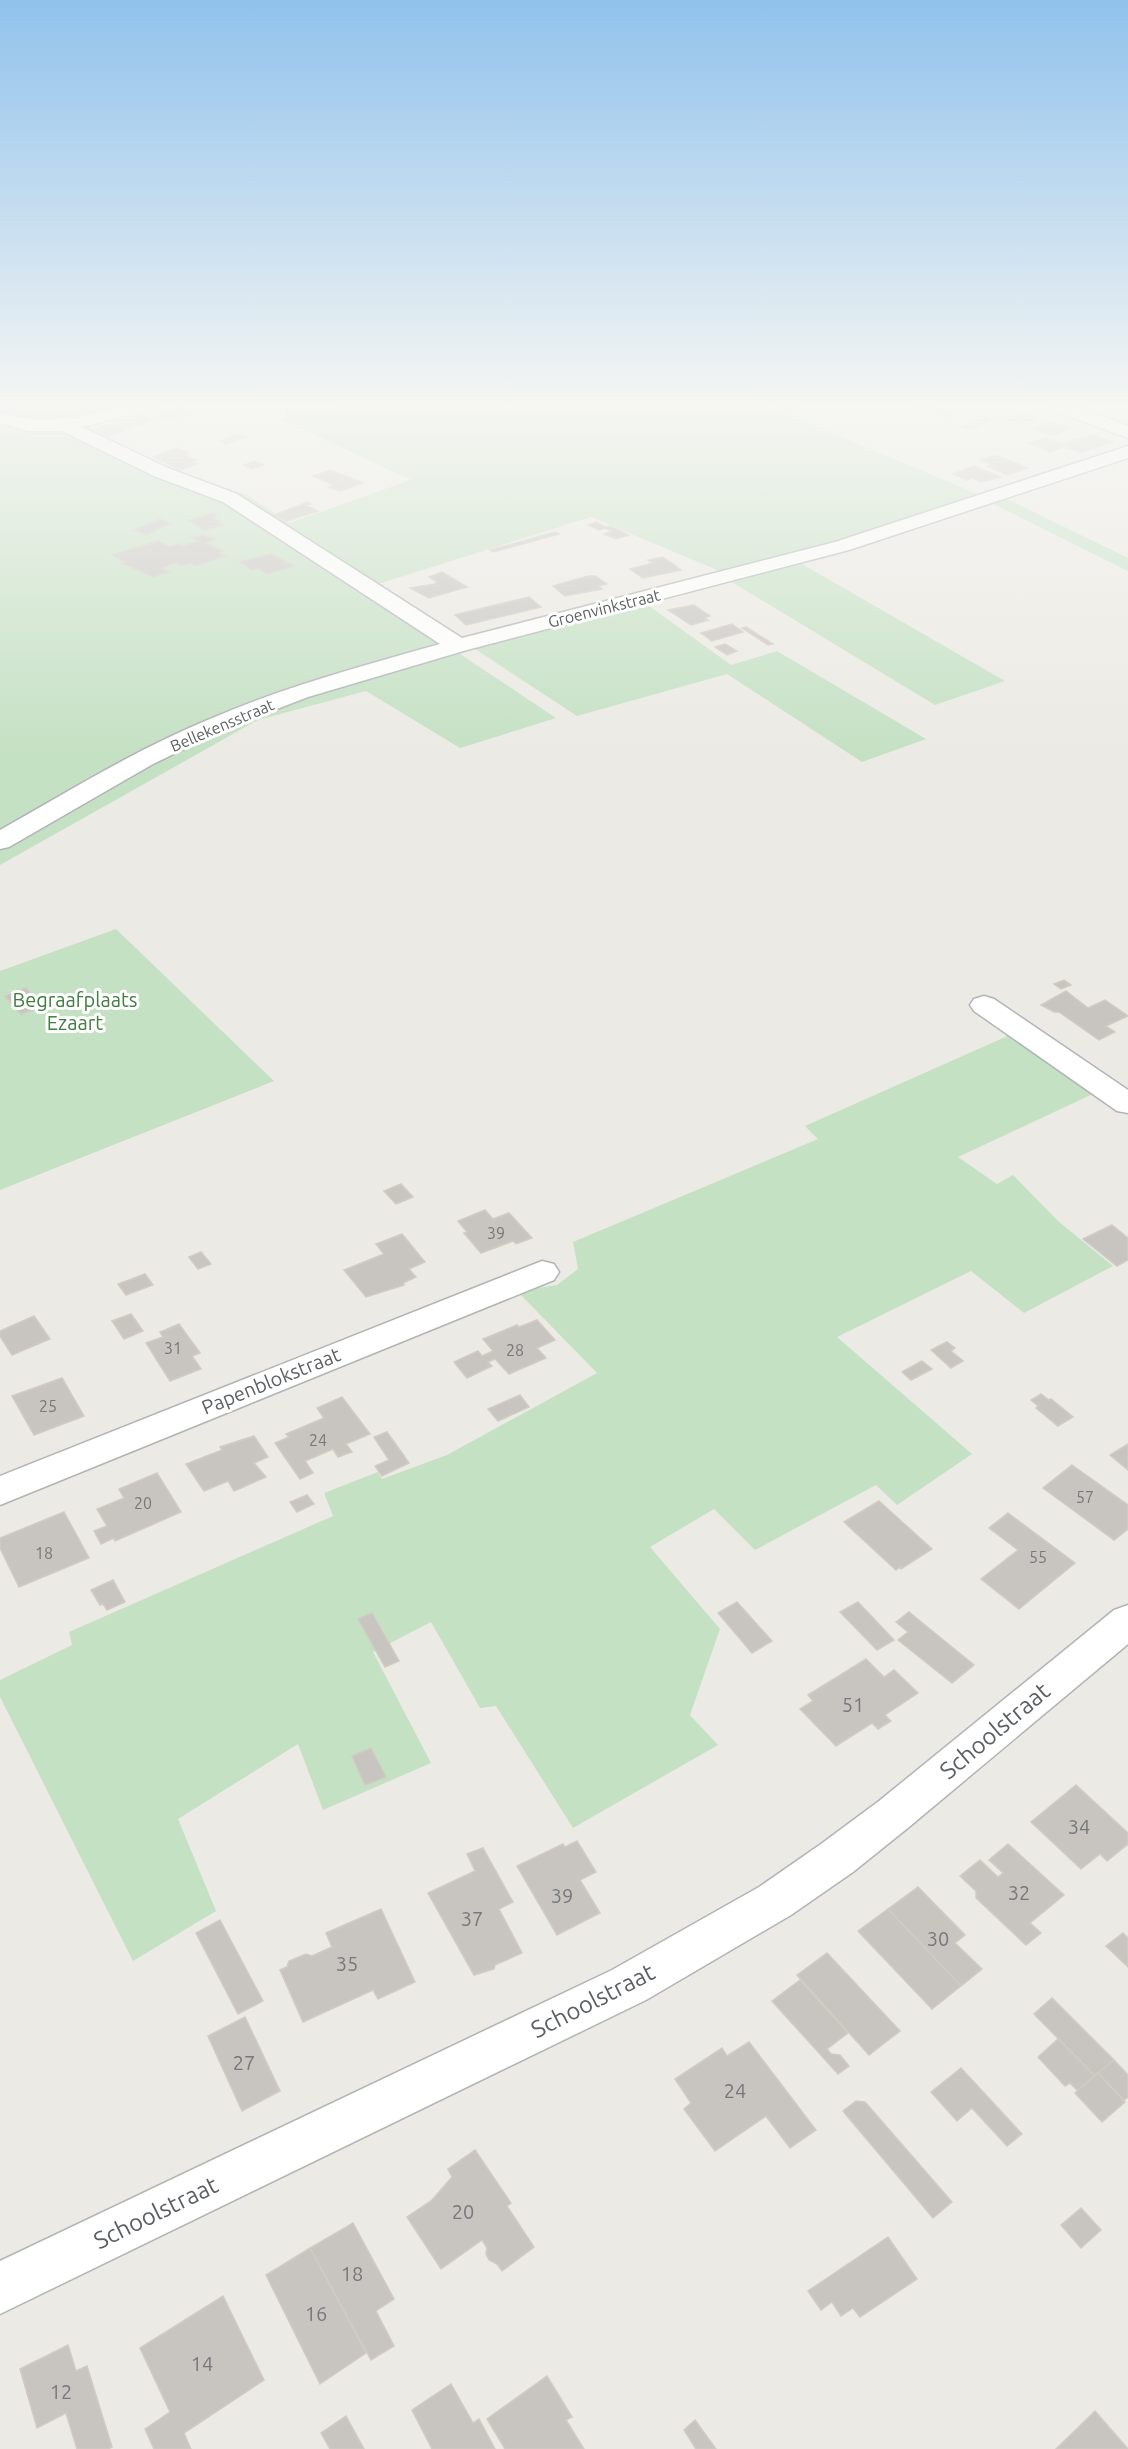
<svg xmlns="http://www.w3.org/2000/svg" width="1128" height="2449" font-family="Ubuntu,sans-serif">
	<rect width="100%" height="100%" fill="#eceae4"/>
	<g fill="#c5e1c4">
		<polygon points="0,407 163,407 86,425 143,456 191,477 247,495 289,523 411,480 281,419 338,407 770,407 982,496 860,535 724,573 591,517 359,590 442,643 347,670 358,682 460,654 556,718 460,748 366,691 258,720 0,865"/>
		<polygon points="1007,499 1128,558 1128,571 993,504"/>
		<polygon points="802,564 1005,681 935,705 730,581"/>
		<polygon points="645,603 731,665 777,651 926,739 862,762 727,674 577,716 472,647"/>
		<polygon points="116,929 274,1081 0,1190 0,971"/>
		<polygon points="1012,1034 1097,1092 958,1157 997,1184 1013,1175 1058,1221 1113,1266 1024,1313 971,1271 837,1337 972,1454 897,1505 876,1485 755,1550 714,1509 650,1547 720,1629 690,1715 718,1745 573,1828 496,1706 480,1708 431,1622 373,1652 431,1763 323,1810 298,1744 178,1819 216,1911 133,1961 0,1697 0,1680 72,1645 69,1632 333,1516 324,1493 378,1472 382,1479 447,1455 597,1373 517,1291 557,1285 578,1269 573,1242 818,1139 805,1126"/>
	</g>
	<g fill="#c8c5c1" stroke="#d0ccc3" stroke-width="1.5">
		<polygon points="181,407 193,414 169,420 153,413"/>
		<polygon points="773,407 804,407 788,412"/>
		<polygon points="918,407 936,407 940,408 926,413 912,409"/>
		<polygon points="940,408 949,410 959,412 948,417 930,412"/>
		<polygon points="311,409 314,410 287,416 283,411 290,410 292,413"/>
		<polygon points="1019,413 1028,415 1036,418 1022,424 1004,419"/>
		<polygon points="143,415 153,421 123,429 126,431 109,436 95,429"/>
		<polygon points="986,416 995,419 971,429 961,427"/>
		<polygon points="1049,422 1070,428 1054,436 1032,429"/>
		<polygon points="238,434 246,437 226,444 220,441"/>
		<polygon points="1094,435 1113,442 1082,452 1063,447 1050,452 1037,446 1055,440 1061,443"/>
		<polygon points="1045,438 1052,441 1037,446 1029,443"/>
		<polygon points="177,448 188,453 183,454 196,460 192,462 197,464 180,470 153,457"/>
		<polygon points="996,455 1028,468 1007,475 987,466 992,465 980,460"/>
		<polygon points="255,461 264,465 252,469 243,465"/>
		<polygon points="974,466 1001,477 981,482 972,478 967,480 953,474"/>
		<polygon points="330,470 363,483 340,491 329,487 334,485 313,476"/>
		<polygon points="308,502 311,504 306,505 318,511 287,521 274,515"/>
		<polygon points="213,513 218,516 213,518 224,525 204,530 189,520"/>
		<polygon points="160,519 170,523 147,535 134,530"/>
		<polygon points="596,522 606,527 610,526 629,535 616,539 604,534 612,531 605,528 599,530 588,525"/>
		<polygon points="555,532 559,534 493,552 490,550"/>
		<polygon points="202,535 215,539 206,543 223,551 219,553 225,556 196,566 191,563 182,566 175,563 161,568 169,572 153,577 122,563 125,562 112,555 158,541 170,547 179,544 183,546 198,541 192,538"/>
		<polygon points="271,554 294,566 267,574 258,568 252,570 240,562"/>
		<polygon points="663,557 681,570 643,578 630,569 653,563 648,560"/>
		<polygon points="442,572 467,587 429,598 410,588 435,584 437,582 429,577"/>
		<polygon points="588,576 595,576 607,584 598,586 602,589 565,596 553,586"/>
		<polygon points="529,597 541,607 466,625 455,615"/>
		<polygon points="694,605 710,616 704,618 708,620 691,625 668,610"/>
		<polygon points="732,624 743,632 712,641 701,633"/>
		<polygon points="746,627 773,644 768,645 742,628"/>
		<polygon points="725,644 737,651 727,655 715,647"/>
		<polygon points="1064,980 1071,985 1061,989 1054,984"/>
		<polygon points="26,988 43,1006 21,1014 5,996"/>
		<polygon points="1066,991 1088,1008 1105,1000 1128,1016 1106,1026 1115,1032 1099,1040 1059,1012 1054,1012 1041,1005"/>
		<polygon points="401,1184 413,1197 396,1204 384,1191"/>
		<polygon points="485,1210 493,1219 509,1213 532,1238 516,1244 513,1241 481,1253 464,1233 467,1232 458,1221"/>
		<polygon points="1112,1225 1128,1238 1128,1260 1117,1266 1083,1239"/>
		<polygon points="402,1234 425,1262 409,1269 416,1277 403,1283 404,1285 366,1297 344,1270 384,1254 376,1244"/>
		<polygon points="201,1252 211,1264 198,1269 189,1257"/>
		<polygon points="145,1274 153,1285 126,1295 118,1284"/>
		<polygon points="131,1314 143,1331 124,1339 112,1321"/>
		<polygon points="34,1316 50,1339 12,1355 0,1336 0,1331"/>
		<polygon points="537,1320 555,1340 537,1348 546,1358 509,1374 495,1359 488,1362 492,1366 467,1378 454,1362 478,1351 482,1356 493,1351 483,1339 517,1325 519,1327"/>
		<polygon points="179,1324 200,1353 192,1356 201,1369 170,1381 146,1343 163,1337 160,1332"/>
		<polygon points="947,1342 955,1348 951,1351 963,1361 951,1368 931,1350"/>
		<polygon points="922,1361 932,1369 911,1380 902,1372"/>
		<polygon points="62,1378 84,1416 34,1435 12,1396"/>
		<polygon points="1041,1394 1049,1400 1051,1399 1073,1417 1058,1426 1036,1408 1038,1406 1031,1400"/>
		<polygon points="520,1395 529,1407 498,1421 488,1409"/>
		<polygon points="342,1397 370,1434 346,1444 352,1452 338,1457 333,1449 305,1461 313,1473 300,1479 275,1443 289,1437 286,1434 324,1418 317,1408"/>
		<polygon points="387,1432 409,1463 382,1476 375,1466 389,1460 374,1437"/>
		<polygon points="254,1436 268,1457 254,1463 266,1477 234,1491 228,1481 204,1491 186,1464 222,1450 220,1447"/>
		<polygon points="1128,1444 1128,1470 1110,1455"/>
		<polygon points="1072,1465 1128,1505 1128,1529 1114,1540 1043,1488"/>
		<polygon points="157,1473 181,1512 115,1541 114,1538 101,1544 94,1531 107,1526 97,1509 124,1498 119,1489"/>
		<polygon points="307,1495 314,1504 297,1512 290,1502"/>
		<polygon points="879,1501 932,1549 901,1569 900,1567 896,1570 844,1522"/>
		<polygon points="64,1512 89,1558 19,1587 0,1548 0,1538"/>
		<polygon points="1008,1513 1075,1563 1019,1609 981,1579 1018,1550 989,1528"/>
		<polygon points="113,1580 125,1602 107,1610 103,1604 100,1605 91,1590"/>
		<polygon points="737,1602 772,1641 752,1653 718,1613"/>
		<polygon points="858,1602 894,1640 877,1650 840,1612"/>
		<polygon points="909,1612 974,1665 952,1683 898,1640 908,1632 896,1622"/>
		<polygon points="372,1613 399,1661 385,1667 358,1619"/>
		<polygon points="866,1659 884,1677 894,1670 918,1693 885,1715 891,1721 878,1729 872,1723 836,1746 800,1709 813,1701 808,1695"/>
		<polygon points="371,1748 386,1777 365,1785 352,1756"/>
		<polygon points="1076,1785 1128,1833 1128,1844 1107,1861 1100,1854 1081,1869 1031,1822"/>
		<polygon points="577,1841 596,1872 580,1880 600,1913 557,1935 517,1866 563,1844 565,1847"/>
		<polygon points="1008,1844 1064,1895 1030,1923 1041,1933 1026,1945 976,1898 976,1891 960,1876 980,1860 998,1877 1003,1873 989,1860"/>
		<polygon points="483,1848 513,1902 499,1909 522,1953 495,1965 494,1969 474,1975 428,1893 475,1871 467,1854"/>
		<polygon points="918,1887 965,1935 955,1943 982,1969 961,1986 888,1909"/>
		<polygon points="381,1909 415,1982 378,1999 373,1990 303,2022 280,1970 287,1967 289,1961 306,1954 312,1956 332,1947 326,1933"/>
		<polygon points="888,1909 961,1986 932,2009 858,1931"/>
		<polygon points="220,1920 263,2001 238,2014 196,1933"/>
		<polygon points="1123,1933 1128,1938 1128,1967 1106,1946"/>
		<polygon points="827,1953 900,2031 869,2055 797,1975"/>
		<polygon points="800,1980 848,2033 827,2049 831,2054 840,2055 849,2066 838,2074 772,2001"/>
		<polygon points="1052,1998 1114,2060 1095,2076 1034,2014"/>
		<polygon points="245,2017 280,2091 242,2111 208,2036"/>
		<polygon points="1058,2039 1095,2076 1078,2091 1070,2083 1065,2086 1038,2057"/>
		<polygon points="749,2042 816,2130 790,2148 766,2116 715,2151 684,2109 691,2103 675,2079 722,2048 727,2056"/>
		<polygon points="1114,2060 1128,2075 1128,2097 1124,2100 1098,2073"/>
		<polygon points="961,2068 1022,2134 1007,2146 972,2108 957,2121 931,2092"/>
		<polygon points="1098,2073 1125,2102 1102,2122 1075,2093"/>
		<polygon points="856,2101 865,2102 952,2202 933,2218 843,2111"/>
		<polygon points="475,2150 511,2203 507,2206 534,2247 502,2271 497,2264 489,2260 486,2254 487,2248 482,2240 441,2269 407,2217 432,2200 452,2177 448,2169"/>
		<polygon points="1081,2208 1101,2230 1081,2248 1061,2225"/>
		<polygon points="353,2223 394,2299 376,2311 394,2346 371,2360 310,2248"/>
		<polygon points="888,2237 917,2279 860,2317 853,2308 841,2316 832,2302 821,2310 808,2291"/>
		<polygon points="310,2248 366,2353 320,2384 266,2275"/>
		<polygon points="223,2296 264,2380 184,2433 191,2449 154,2449 145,2429 170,2412 140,2348"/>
		<polygon points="68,2345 76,2371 87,2366 112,2447 108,2449 77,2449 66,2413 37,2428 20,2369"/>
		<polygon points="547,2376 572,2417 566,2420 584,2449 505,2449 487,2419"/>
		<polygon points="451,2384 473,2423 479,2419 495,2449 432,2449 412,2410"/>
		<polygon points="1095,2411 1128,2449 1056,2449"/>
		<polygon points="346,2416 364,2449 330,2449 321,2433"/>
		<polygon points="695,2420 716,2449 696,2449 684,2430"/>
	</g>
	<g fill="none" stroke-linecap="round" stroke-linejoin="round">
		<g stroke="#b1b4b7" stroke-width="3">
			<g id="minor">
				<path d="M 123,407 L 153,407 L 150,411 L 82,427 L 168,468 L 237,494 L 462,638 L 835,542 L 1128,446 L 1128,458 L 849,550 L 467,650 L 308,697 L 225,729 L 153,764 L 9,847 L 0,849 L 0,830 C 69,791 137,749 210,719 C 284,687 362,666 440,644 L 223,502 L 154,476 L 62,431 L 28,431 L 0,423 L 0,413 C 51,425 73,418 123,407 Z"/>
				<polygon points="1053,407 1077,407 1128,426 1128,438 1056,411"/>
				<polygon points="984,996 994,999 1128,1090 1128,1113 1117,1111 974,1011 970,1005 974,999"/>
				<polygon points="542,1261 554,1264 559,1272 554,1280 0,1505 0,1476"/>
				<polygon points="1128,1605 1128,1644 909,1827 853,1872 791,1915 646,2000 0,2314 0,2261 612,1970 759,1887 821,1844 879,1801 1114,1610"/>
			</g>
		</g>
		<use href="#minor" fill="#fff" fill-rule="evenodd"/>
		<polyline stroke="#b2b3b3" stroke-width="3" stroke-dasharray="1 4.5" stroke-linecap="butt" points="1083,407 1128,424"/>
	</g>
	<linearGradient id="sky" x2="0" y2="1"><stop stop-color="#90c2ec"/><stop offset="0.54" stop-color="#f6f6f3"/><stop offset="1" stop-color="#f6f6f3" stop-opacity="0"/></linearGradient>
	<rect width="1128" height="749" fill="url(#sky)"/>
	<g text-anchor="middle" stroke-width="6" stroke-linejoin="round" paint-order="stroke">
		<g font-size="16" fill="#5c5f63" stroke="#fff">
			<text transform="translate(604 608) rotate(-14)" y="6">Groenvinkstraat</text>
			<text transform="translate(222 725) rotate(-23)" y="6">Bellekensstraat</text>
		</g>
		<g font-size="16" fill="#77787a">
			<text x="496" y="1239">39</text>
			<text x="173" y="1354">31</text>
			<text x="515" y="1356">28</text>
			<text x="48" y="1412">25</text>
			<text x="318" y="1446">24</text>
			<text x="1085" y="1503">57</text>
			<text x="143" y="1509">20</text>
			<text x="44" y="1559">18</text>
			<text x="1038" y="1563">55</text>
		</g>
		<g font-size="20" fill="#407e41" stroke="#fff">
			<text x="75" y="1007">Begraafplaats<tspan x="75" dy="23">Ezaart</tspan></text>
		</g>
		<g font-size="20" fill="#5c5f63" stroke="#fff">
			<text transform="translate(271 1381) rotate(-22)" y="7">Papenblokstraat</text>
		</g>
		<g font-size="20" fill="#77787a">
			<text x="853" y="1712">51</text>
			<text x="1079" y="1834">34</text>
			<text x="1019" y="1900">32</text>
			<text x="562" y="1903">39</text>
			<text x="472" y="1926">37</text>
			<text x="938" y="1946">30</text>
			<text x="347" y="1971">35</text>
			<text x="244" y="2070">27</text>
			<text x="735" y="2098">24</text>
			<text x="463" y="2219">20</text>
			<text x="352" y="2281">18</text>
			<text x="316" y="2321">16</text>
			<text x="202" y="2371">14</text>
			<text x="61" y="2399">12</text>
		</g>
		<g font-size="24" fill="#5c5f63" stroke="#fff">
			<text transform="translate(995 1731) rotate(-40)" y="8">Schoolstraat</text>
			<text transform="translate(593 2001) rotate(-27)" y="8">Schoolstraat</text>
			<text transform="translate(156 2213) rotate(-26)" y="8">Schoolstraat</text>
		</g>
	</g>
</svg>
